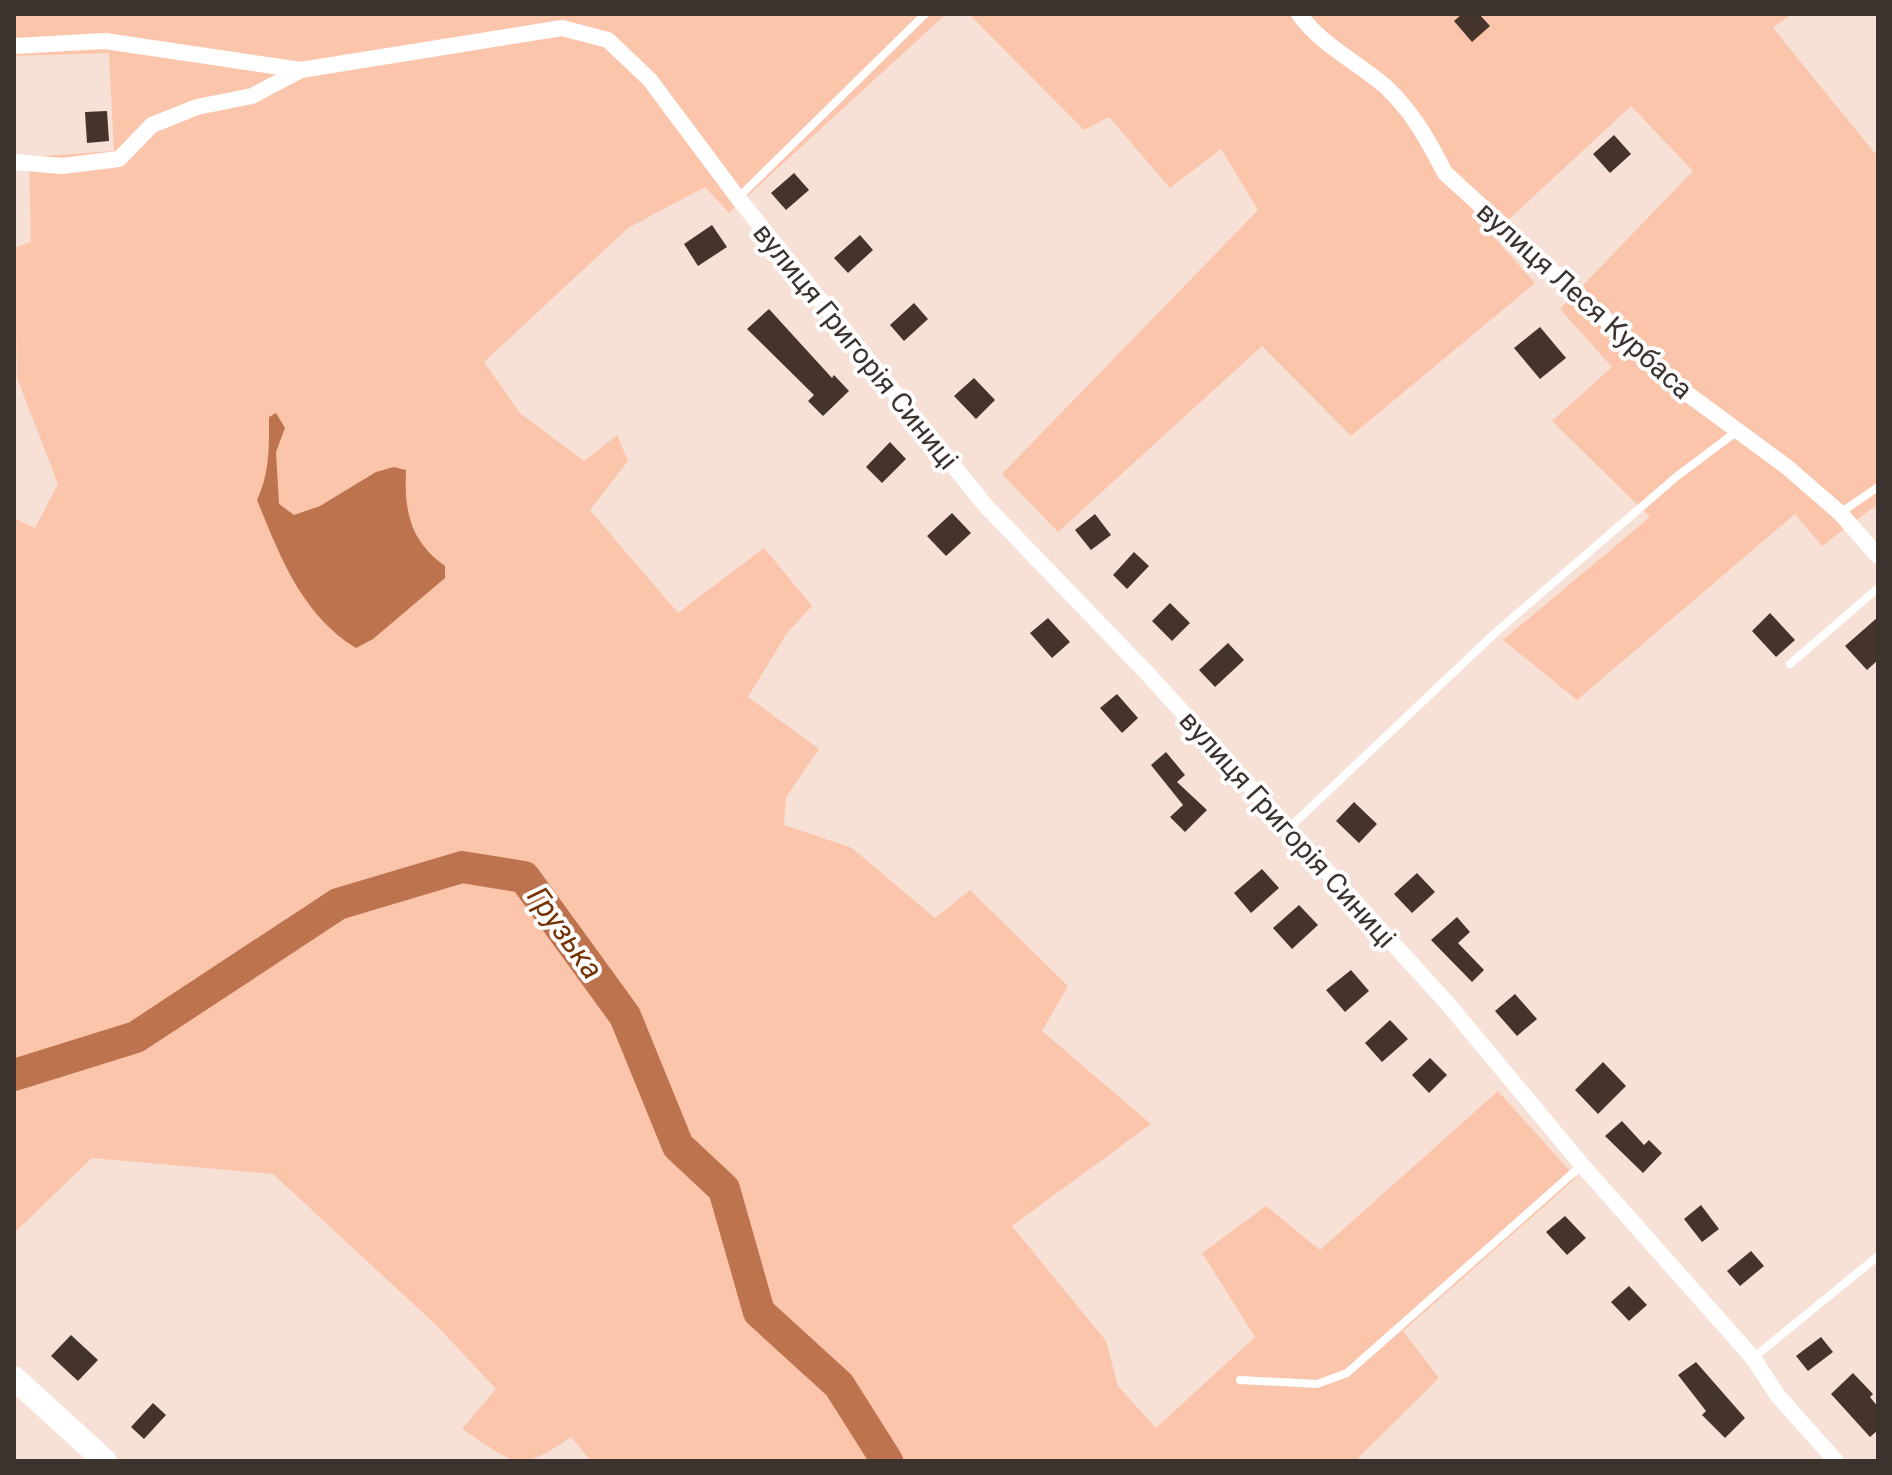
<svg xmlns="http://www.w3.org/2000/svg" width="1892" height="1475" font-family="Roboto,sans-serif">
	<rect width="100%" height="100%" fill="#f7e1d7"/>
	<g fill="#fbc5ab">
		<path d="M 14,14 L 946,14 L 729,213 L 705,187 L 628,228 L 484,362 L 520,413 L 584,461 L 617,435 L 628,461 L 590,510 L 678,613 L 764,548 L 812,606 L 787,633 L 748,697 L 819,749 L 786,797 L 784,825 L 852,848 L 935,918 L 970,890 L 1068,986 L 1042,1031 L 1151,1124 L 1012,1226 L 1106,1341 L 1118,1386 L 1156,1428 L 1255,1337 L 1202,1253 L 1266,1206 L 1320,1250 L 1498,1091 L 1576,1178 L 1403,1331 L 1439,1378 L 1355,1461 L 591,1461 L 571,1437 C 516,1475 515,1463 462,1429 L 496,1389 L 436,1325 L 273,1174 L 92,1158 L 14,1233 L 14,518 L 35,528 L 58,484 L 17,378 L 14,248 L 31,242 L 29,157 L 114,151 L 109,53 L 14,56 Z"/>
		<polygon points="969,14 1792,14 1773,28 1878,157 1878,504 1822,546 1795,514 1577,700 1503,640 1650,517 1552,421 1612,367 1560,309 1693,171 1631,106 1492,235 1535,283 1351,436 1262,346 1058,532 1002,474 1258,210 1221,149 1170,188 1109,117 1084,130"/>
	</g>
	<path fill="#bc734e" d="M 276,413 L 285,428 L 276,452 L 279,504 L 294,515 L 320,506 L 376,472 L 394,467 L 406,470 C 404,511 410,541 445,566 L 445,578 L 373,639 L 356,648 C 301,614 280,556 257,500 C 270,472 269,447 269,417 Z"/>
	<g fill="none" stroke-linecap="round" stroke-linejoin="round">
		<polyline stroke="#bc734e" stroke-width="32" points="14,1075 136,1037 338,904 462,867 524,877 625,1016 678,1146 724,1189 759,1312 839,1385 887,1461"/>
	</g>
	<g fill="#45342c">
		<polygon points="1462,14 1479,14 1490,26 1472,42 1454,21"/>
		<polygon points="107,111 109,141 87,143 85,112"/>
		<polygon points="1614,135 1631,154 1610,173 1593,154"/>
		<polygon points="794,173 809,190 786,210 771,193"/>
		<polygon points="712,225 727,247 698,266 684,244"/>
		<polygon points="860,235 873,250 848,273 834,258"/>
		<polygon points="914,303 928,319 904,341 890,325"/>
		<polygon points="769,309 832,378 834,375 849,391 823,416 808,401 814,395 747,329"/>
		<polygon points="1540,327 1566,358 1540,379 1514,348"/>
		<polygon points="974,378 995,400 976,419 954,396"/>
		<polygon points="890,442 906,459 882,483 866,467"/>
		<polygon points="952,513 971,533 946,556 927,536"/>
		<polygon points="1095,514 1111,535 1091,550 1075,530"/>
		<polygon points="1134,552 1149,566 1127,589 1113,575"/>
		<polygon points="1170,603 1190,623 1172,641 1152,621"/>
		<polygon points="1770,613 1795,640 1776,657 1752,631"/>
		<polygon points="1878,617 1878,660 1867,670 1845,646"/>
		<polygon points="1048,618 1070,642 1052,658 1030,633"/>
		<polygon points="1228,643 1244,660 1215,687 1199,670"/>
		<polygon points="1117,694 1138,718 1122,733 1100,708"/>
		<polygon points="1166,752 1185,775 1177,782 1207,810 1185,832 1170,817 1183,805 1151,765"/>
		<polygon points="1354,802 1377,824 1359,843 1336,821"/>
		<polygon points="1262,869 1279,888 1251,913 1234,893"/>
		<polygon points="1417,873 1435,892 1412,913 1394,894"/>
		<polygon points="1299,905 1318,925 1292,949 1273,928"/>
		<polygon points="1457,917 1470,932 1458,943 1484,970 1472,982 1431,940"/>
		<polygon points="1351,970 1369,991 1345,1012 1326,990"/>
		<polygon points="1515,994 1537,1019 1517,1036 1495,1011"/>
		<polygon points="1390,1020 1408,1039 1382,1062 1365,1043"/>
		<polygon points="1430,1058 1447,1075 1429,1093 1412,1075"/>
		<polygon points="1603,1062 1626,1086 1598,1114 1575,1090"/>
		<polygon points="1622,1121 1644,1145 1649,1140 1662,1153 1643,1173 1605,1136"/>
		<polygon points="1701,1205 1719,1229 1702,1242 1684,1219"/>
		<polygon points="1565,1216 1586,1238 1567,1255 1546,1232"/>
		<polygon points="1751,1251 1764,1266 1740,1286 1727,1271"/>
		<polygon points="1629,1286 1647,1305 1629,1321 1611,1302"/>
		<polygon points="71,1335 98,1360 78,1381 51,1356"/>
		<polygon points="1821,1337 1833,1352 1808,1371 1796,1356"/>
		<polygon points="1696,1362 1745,1418 1725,1438 1702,1415 1706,1411 1678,1375"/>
		<polygon points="1853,1373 1873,1394 1870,1397 1878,1407 1878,1430 1870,1437 1831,1394"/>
		<polygon points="153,1403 166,1415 144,1439 131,1427"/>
	</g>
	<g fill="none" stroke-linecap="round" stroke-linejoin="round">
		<g stroke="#fff" stroke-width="8">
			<polyline points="738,198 925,14"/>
			<polyline points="1840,513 1878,487"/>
			<polyline points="1790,664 1878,588"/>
			<polyline points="1288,829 1495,633 1676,477 1736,432"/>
			<polyline points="1753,1358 1878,1256"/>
			<polyline points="1240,1380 1317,1384 1347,1373 1582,1165"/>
		</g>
		<g stroke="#fff" stroke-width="16">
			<path d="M 1299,14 C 1321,45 1357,62 1385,86 C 1412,111 1428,140 1445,173 L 1685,392 L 1787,467 L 1840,513 L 1878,556"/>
			<polyline points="14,46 105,41 301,70 562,28 608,40 650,80 738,198 985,505 1146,672 1448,1004 1582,1165 1753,1358 1778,1396 1836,1461"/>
			<polyline points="14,162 62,166 119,159 152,125 197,107 252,96 301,70"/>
		</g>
		<polyline stroke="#fff" stroke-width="24" points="14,1378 105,1461"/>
	</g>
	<g text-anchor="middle" stroke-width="8" stroke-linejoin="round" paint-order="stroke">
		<g font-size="28" fill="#3c332f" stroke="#fff">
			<text transform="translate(1585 300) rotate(42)" y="10">вулиця Леся Курбаса</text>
			<text transform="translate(856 346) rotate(51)" y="10">вулиця Григорія Синиці</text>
			<text transform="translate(1288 829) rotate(48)" y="10">вулиця Григорія Синиці</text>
		</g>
		<g font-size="30" font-style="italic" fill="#763104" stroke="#fff">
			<text transform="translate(565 933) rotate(54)" y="10">Грузька</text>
		</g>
	</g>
	<rect width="1892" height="1475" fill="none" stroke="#3c332f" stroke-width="32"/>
</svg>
